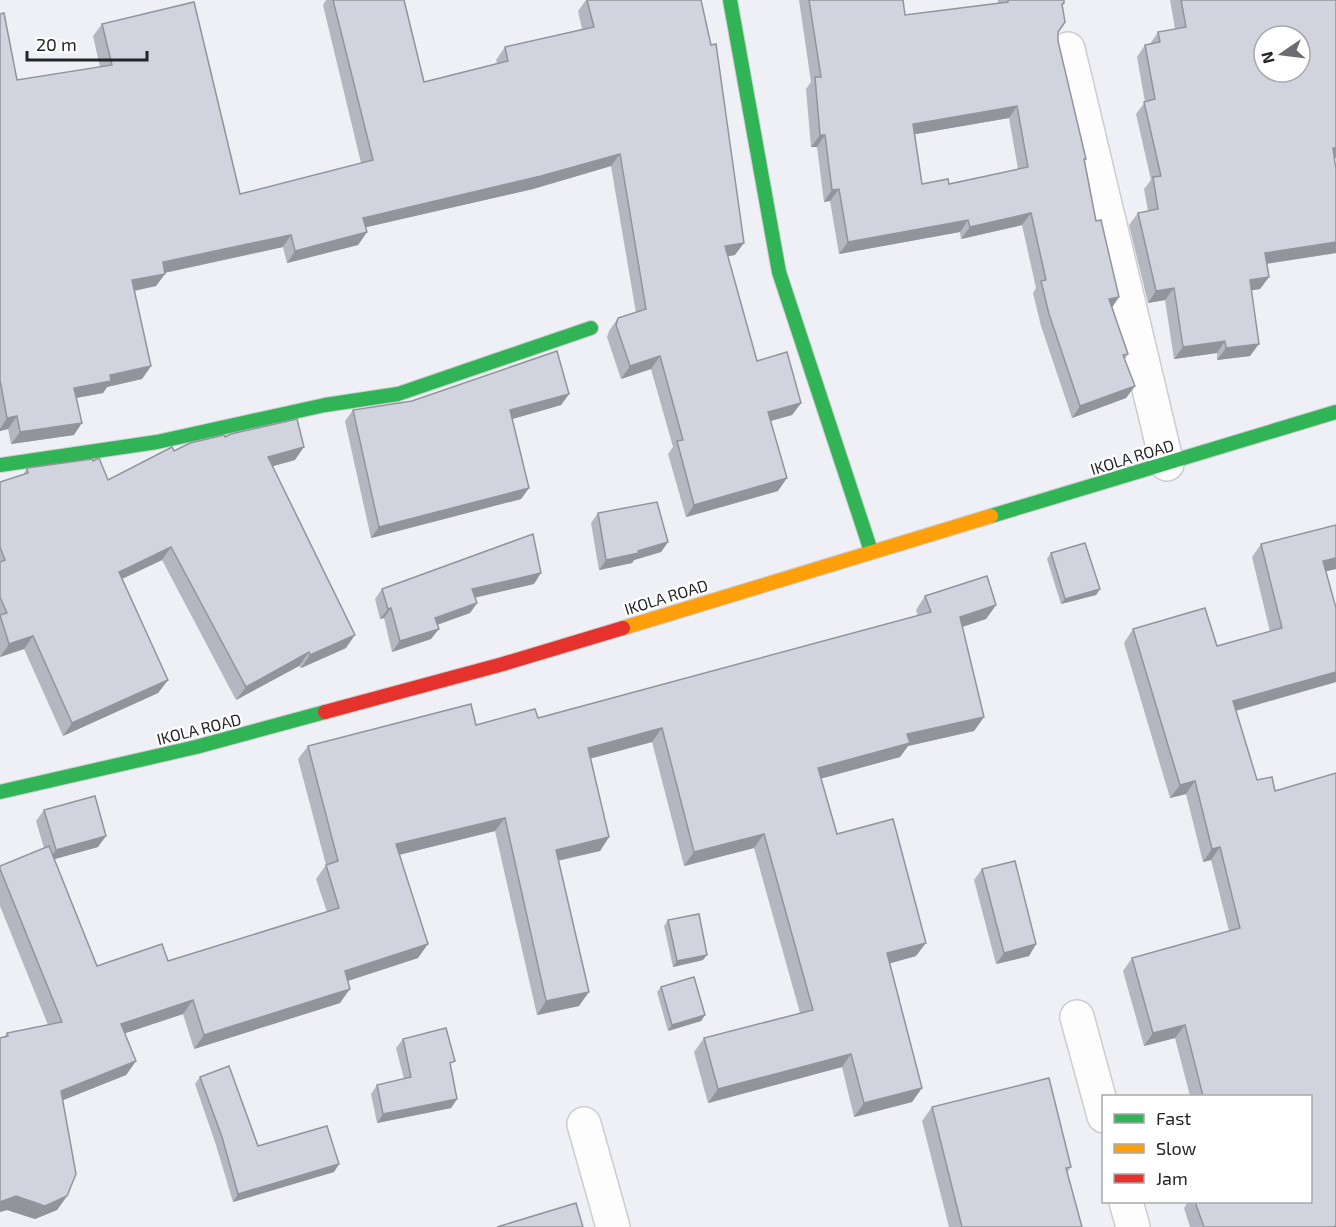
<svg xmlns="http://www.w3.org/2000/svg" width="1336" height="1227" font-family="'Exo 2',sans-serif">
	<rect width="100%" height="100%" fill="#eff0f5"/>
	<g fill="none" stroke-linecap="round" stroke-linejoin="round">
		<g stroke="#cccdd1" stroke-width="36">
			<g id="street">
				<polyline points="1068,49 1167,464"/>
				<polyline points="1077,1017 1104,1116"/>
				<polyline points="584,1124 613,1227"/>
				<polyline points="1126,1202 1133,1227"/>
			</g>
		</g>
		<g stroke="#cccdd1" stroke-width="16">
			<g id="fast">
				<polyline points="730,0 779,272 871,551"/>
				<polyline points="0,465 157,442 325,405 398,394 591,328"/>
				<polyline points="991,516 1336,412"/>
				<polyline points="0,792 196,747 325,712"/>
			</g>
		</g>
		<g stroke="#cccdd1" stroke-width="16">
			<polyline id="slow" points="623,628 991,516"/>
		</g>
		<g stroke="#cccdd1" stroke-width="16">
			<polyline id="jam" points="325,712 503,664 623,628"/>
		</g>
		<use href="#street" stroke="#fdfdfe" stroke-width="33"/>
		<use href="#fast" stroke="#30b455" stroke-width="14"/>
		<use href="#slow" stroke="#ff9f0a" stroke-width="14"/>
		<use href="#jam" stroke="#e5322d" stroke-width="14"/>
	</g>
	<g fill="#b4b6c0" fill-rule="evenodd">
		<polygon points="326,0 404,0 424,82 497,63 496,60 505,47 582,29 578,11 586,0 701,0 735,255 728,256 757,361 801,403 792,415 771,421 778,491 686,517 668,454 673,447 651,369 621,379 607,337 609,331 618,318 636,313 611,166 533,189 366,227 367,232 358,245 287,263 283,247 165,273 156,286 134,291 151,366 142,379 107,387 103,393 76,398 74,435 11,444 8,429 0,431 0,14 17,80 100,67 93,36 102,24 240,194 361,163 323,5"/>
		<path d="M 799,0 L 903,0 L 905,15 L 998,3 L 998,0 L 1064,0 L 1058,32 L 1058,41 L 1086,159 L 1085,161 L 1096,221 L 1119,297 L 1112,307 L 1128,354 L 1125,359 L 1135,386 L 1126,398 L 1072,418 L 1041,326 L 1033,293 L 1036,288 L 1022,225 L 961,239 L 960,232 L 839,254 L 830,201 L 824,202 L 817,147 L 811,147 L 806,89 L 811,82 ZM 1009,118 L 1018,169 L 949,184 L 922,184 L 915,134 Z"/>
		<polygon points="1170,0 1336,0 1334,159 1336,170 1336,253 1267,264 1269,277 1260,289 1252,290 1250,356 1217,360 1217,353 1174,359 1165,300 1148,303 1129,225 1138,213 1148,211 1144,189 1151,180 1136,114 1145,102 1137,57 1145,45 1150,44 1158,32 1175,29"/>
		<polygon points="569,394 561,405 512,419 529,488 521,499 371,538 345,421 353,410"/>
		<polygon points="225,437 295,460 273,466 346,648 301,668 299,666 236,700 162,560 122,579 168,680 158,693 63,736 24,649 0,657 0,482 23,475 27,468 93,461 108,480 174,451"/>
		<polygon points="598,513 668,542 661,552 634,560 632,563 599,570 591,523"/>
		<polygon points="1336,525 1336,569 1326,571 1336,682 1236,711 1336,1227 1190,1227 1184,1208 1188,1202 1311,1202 1311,1096 1190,1096 1175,1038 1144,1046 1123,971 1132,958 1229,931 1211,860 1203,862 1186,794 1170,798 1124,643 1133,629 1217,646 1270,632 1252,557 1261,544"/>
		<polygon points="1051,553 1100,589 1096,595 1061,604 1047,559"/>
		<polygon points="534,584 475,597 477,603 470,613 437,625 431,639 392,652 384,618 380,619 375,599 382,589"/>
		<polygon points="925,596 996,605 986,619 962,627 984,717 974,731 908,746 900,757 821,778 837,834 916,956 890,963 922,1088 912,1102 854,1117 842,1067 708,1103 694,1052 704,1038 800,1013 754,848 684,866 652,742 591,758 609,837 600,851 558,861 579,1006 537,1015 495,831 399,855 418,958 348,981 340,1003 194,1049 183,1014 125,1033 136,1061 126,1075 63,1100 67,1196 57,1210 35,1219 7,1210 0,1212 0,1038 4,1037 7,1033 48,1025 0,906 0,866 44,848 36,821 44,810 98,847 54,859 97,966 168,961 327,912 316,879 326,865 298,759 308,746 476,725 538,718 918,616 916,610"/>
		<polygon points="982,869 1036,944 1029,956 996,964 974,880"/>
		<polygon points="668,920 703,960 673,967 664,926"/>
		<polygon points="661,987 705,1015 701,1021 668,1031 657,992"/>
		<polygon points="403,1039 451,1067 457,1099 451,1108 377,1123 371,1094 377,1085 404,1079 396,1048"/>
		<polygon points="200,1077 258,1146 339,1164 334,1172 233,1202 216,1145 195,1084"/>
		<polygon points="932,1107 1071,1167 1067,1172 1082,1227 949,1227 922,1121"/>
	</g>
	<g fill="#92949c">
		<polygon points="1017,106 1009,118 905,136 913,124"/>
		<polygon points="820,135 825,135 817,147 811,147"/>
		<polygon points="1333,148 1336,148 1336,158 1324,160"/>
		<polygon points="620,154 611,166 533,189 354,230 363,218"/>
		<polygon points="839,189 830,201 824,202 832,190"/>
		<polygon points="1031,213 1022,225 961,239 970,227"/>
		<polygon points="968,220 960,232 839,254 848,242"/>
		<polygon points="367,232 358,245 287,263 295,251"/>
		<polygon points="291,235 283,247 154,275 163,262"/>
		<polygon points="1336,242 1336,253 1257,265 1265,253"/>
		<polygon points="744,243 735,255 717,258 725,246"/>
		<polygon points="165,274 156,286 123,293 132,280"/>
		<polygon points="1269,277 1260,289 1242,292 1250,280"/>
		<polygon points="1174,288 1165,300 1148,303 1156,291"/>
		<polygon points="1119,297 1111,309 1109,299"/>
		<polygon points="1225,341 1217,353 1174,359 1183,347"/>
		<polygon points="1259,344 1250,356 1217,360 1226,348"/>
		<polygon points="660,356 651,369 621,379 630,366"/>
		<polygon points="151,366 142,379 107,387 103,393 65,400 74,388 110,375"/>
		<polygon points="1135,386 1126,398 1072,418 1080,406"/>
		<polygon points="569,394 561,405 502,422 510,410"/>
		<polygon points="801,403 792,415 759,424 768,412"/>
		<polygon points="17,416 8,429 0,431 0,429 7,418"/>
		<polygon points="82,423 74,435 11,444 20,432"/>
		<polygon points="304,447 295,460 259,470 268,457"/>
		<polygon points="787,478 778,491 686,517 694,505"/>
		<polygon points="529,488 521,499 371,538 379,527"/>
		<polygon points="668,542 661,552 634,560 632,563 599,570 606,560"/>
		<polygon points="171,547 162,560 109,585 119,572"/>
		<polygon points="1336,558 1336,569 1314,574 1323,561"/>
		<polygon points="541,573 534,584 465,600 472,589"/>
		<polygon points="1100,589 1096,595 1061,604 1065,599"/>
		<polygon points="477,603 470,613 428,628 435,618"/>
		<polygon points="996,605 986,619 950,631 960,617"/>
		<polygon points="391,608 384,618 380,619 388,609"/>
		<polygon points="439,629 431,639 392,652 400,641"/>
		<polygon points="355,635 346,648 301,668 310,655"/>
		<polygon points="33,636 24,649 0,657 9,644"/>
		<polygon points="309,652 299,666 236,700 246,687"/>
		<polygon points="1336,672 1336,682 1224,714 1233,701"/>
		<polygon points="168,680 158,693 63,736 72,723"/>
		<polygon points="984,717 974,731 908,746 900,757 809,782 818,768 907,734"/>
		<polygon points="662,728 652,742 578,762 588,748"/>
		<polygon points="1195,781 1186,794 1170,798 1180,785"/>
		<polygon points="505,818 495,831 386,858 396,844"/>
		<polygon points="764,834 754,848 684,866 694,852"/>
		<polygon points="106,836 98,847 48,861 56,850"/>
		<polygon points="609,837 600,851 546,863 556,850"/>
		<polygon points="1220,847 1211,860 1203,862 1212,849"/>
		<polygon points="926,943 916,956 877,967 887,953"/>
		<polygon points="428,944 418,958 335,985 345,971"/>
		<polygon points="1036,944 1029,956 996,964 1004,953"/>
		<polygon points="707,955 703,960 673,967 677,961"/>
		<polygon points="350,989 340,1003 194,1049 204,1035"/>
		<polygon points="589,992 579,1006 537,1015 546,1001"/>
		<polygon points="193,1000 183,1014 111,1038 121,1024"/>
		<polygon points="705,1015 701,1021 668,1031 672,1025"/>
		<polygon points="1185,1025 1175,1038 1144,1046 1153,1033"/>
		<polygon points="851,1054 842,1067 708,1103 718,1089"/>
		<polygon points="136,1061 126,1075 51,1105 61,1091"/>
		<polygon points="922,1088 912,1102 854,1117 864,1103"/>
		<polygon points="457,1099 451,1108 377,1123 383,1114"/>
		<polygon points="339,1164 334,1172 233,1202 238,1194"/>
		<polygon points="16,1196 67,1196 57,1210 35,1219 7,1210 0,1212 0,1202"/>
	</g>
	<g fill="#d1d4df" stroke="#92949c" stroke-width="1.5" fill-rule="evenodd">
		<polygon points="333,0 404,0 424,82 508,61 505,47 594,27 587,0 701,0 711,45 716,44 744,243 725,246 757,361 787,352 801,403 768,412 787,478 694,505 677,441 683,440 660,356 630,366 616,325 618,318 646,309 620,154 541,176 363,218 367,232 295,251 291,235 163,262 165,274 132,280 151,366 110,375 111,381 74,388 82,423 20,432 17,416 7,418 0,380 0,14 4,13 17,80 112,65 102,24 194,2 240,194 373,160"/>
		<path d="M 809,0 L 903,0 L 905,15 L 1008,2 L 1008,0 L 1064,0 L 1064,3 L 1062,4 L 1065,22 L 1058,32 L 1058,41 L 1086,159 L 1084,159 L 1096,221 L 1101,220 L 1119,297 L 1109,299 L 1128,354 L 1123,355 L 1135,386 L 1080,406 L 1049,314 L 1041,281 L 1046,280 L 1031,213 L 970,227 L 968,220 L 848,242 L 839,189 L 832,190 L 825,135 L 820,135 L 815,77 L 821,77 ZM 1017,106 L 1028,167 L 949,184 L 948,179 L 922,184 L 913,124 Z"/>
		<path d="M 1181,0 L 1336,0 L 1336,148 L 1333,148 L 1336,170 L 1336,242 L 1265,253 L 1269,277 L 1250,280 L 1259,344 L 1226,348 L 1225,341 L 1183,347 L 1174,288 L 1156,291 L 1138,213 L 1158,209 L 1153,177 L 1161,176 L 1144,102 L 1155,99 L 1145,45 L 1160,42 L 1158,32 L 1186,27 ZM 1264,36 L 1300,36 L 1300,72 L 1264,72 Z"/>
		<polygon points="557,351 569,394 510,410 529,488 379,527 353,410 412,401"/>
		<polygon points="297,419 304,447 268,457 355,635 310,655 309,652 246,687 171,547 119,572 168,680 72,723 33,636 9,644 0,615 7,613 0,597 0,562 5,560 0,547 0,482 28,473 27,468 92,459 93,461 99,458 108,480 172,447 174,451 190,443 224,435 225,437 231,434"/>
		<polygon points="657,502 668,542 638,551 639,553 606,560 598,513"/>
		<polygon points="1336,525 1336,558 1323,561 1336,608 1336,672 1233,701 1257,780 1272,777 1275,791 1336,773 1336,1226 1333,1227 1204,1227 1195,1202 1311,1202 1311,1096 1203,1096 1185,1025 1153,1033 1132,958 1240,928 1220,847 1212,849 1195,781 1180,785 1133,629 1205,608 1217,646 1282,628 1261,544"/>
		<polygon points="533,534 541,573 472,589 477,603 435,618 439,629 400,641 391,608 388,609 382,589"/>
		<polygon points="1085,543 1100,589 1065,599 1051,553"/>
		<polygon points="987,576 996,605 960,617 984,717 907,734 910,743 818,768 837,834 893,819 926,943 887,953 922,1088 864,1103 851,1054 718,1089 704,1038 813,1010 764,834 694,852 662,728 588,748 609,837 556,850 589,992 546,1001 505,818 396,844 428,944 345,971 350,989 204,1035 193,1000 121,1024 136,1061 61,1091 76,1174 67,1196 45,1206 16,1196 0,1202 0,1038 8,1036 7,1033 62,1022 0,869 0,866 49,846 97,966 162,944 168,961 339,908 326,865 338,861 308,746 471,704 476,725 535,709 538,718 931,612 925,596"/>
		<polygon points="95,796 106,836 56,850 44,810"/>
		<polygon points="1015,861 1036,944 1004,953 982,869"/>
		<polygon points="699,914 707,955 677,961 668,920"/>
		<polygon points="694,977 705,1015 672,1025 661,987"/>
		<polygon points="446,1028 455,1061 450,1063 457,1099 383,1114 377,1085 411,1077 403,1039"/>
		<polygon points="229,1066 258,1146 327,1126 339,1164 238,1194 222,1137 200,1077"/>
		<polygon points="1049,1078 1071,1167 1066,1168 1082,1227 962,1227 932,1107"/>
		<polygon points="576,1203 583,1227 497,1227"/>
	</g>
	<g text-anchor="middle" stroke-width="4.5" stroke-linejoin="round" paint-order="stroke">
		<g font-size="16" fill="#242528" stroke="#fff">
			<text transform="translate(1132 457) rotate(-17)" y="6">IKOLA ROAD</text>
			<text transform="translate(666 597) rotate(-17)" y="6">IKOLA ROAD</text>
			<text transform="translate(199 729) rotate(-14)" y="6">IKOLA ROAD</text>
		</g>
	</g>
	<rect x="1102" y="1095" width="210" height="108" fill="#ffffff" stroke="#a7a8a9" stroke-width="1.5"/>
	<rect x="1114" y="1114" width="30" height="9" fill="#30b455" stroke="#a7a8a9" stroke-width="1.5"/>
	<text x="1156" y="1125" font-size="18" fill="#242528">Fast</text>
	<rect x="1114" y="1144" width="30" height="9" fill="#ff9f0a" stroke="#a7a8a9" stroke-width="1.5"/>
	<text x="1156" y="1155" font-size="18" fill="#242528">Slow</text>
	<rect x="1114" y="1174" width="30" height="9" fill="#e5322d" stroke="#a7a8a9" stroke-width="1.5"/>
	<text x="1156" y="1185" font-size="18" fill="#242528">Jam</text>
	<g transform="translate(1282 54) rotate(256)"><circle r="28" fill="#ffffff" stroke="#a7a8a9" stroke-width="1.5"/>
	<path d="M0-4.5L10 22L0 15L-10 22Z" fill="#6b6c70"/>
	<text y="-9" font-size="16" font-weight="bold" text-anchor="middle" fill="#242528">N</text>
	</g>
	<path d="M27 51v9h120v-9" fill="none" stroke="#242528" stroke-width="3"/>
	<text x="36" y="51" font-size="18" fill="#242528" stroke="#ffffff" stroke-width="4.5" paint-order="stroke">20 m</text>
</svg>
